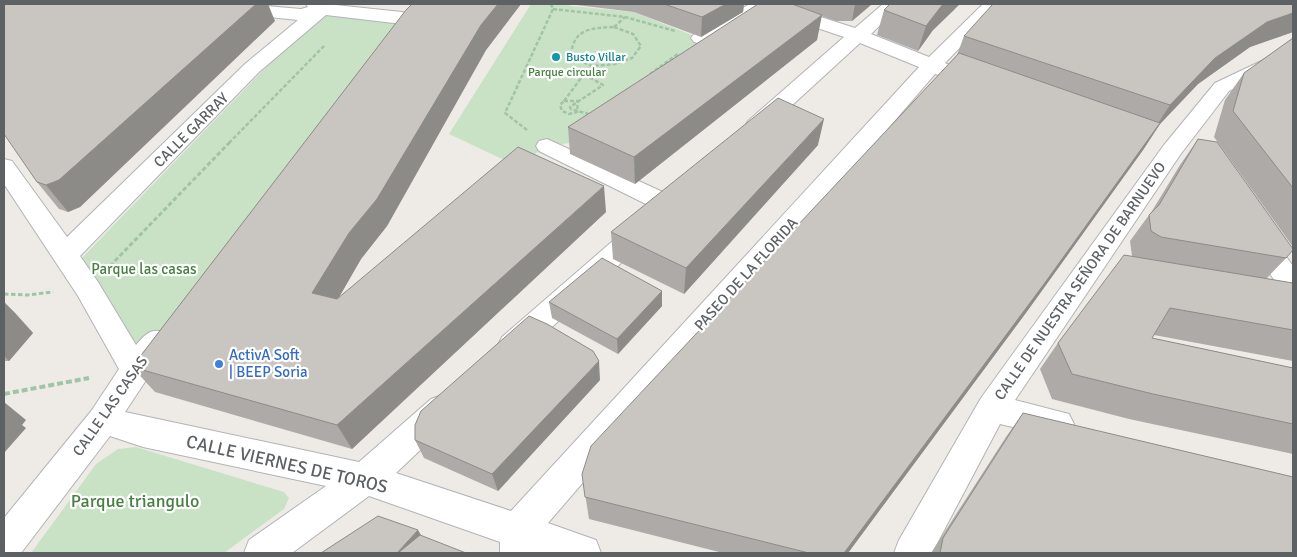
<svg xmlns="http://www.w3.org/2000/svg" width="1297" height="557" font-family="Signika,sans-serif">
	<rect width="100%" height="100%" fill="#eeebe6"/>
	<g fill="#c9e2c6">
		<polygon points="531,4 565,4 571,6 634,12 694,36 728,39 585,141 547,146 517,166 449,134"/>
		<polygon points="322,9 402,18 135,370 80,260"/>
		<polygon points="136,447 284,492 289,498 284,509 224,553 31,553 96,464 118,449"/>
	</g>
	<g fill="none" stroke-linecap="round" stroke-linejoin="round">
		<g stroke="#b1b3b6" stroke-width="2">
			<g id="minor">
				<path d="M 183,4 L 244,4 L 301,9 L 308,7 L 306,4 L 326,4 L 402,12 L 409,14 L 411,18 L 409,22 L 402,24 L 326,15 L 259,72 L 80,256 L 98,282 L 136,345 C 146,333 152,327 167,333 L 172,341 L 125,412 L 359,462 L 431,399 L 442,395 L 453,399 L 458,409 L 453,419 L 396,473 L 511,511 L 919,67 L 860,43 L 764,131 L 756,133 L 748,131 L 745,126 L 748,121 L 844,37 L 764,10 L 708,42 L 701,44 L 694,42 L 691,38 L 694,34 L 750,4 L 780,4 L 855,28 L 883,4 L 902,4 L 871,34 L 929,57 L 983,4 L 1002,4 L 945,63 L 954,67 L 957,71 L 954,75 L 947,77 L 935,74 L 548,523 L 596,540 L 601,553 L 500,553 L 500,542 L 369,496 L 292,553 L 244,553 L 249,540 L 326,486 L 143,447 L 110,436 L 21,553 L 4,553 L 4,518 L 92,410 L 119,369 L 78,296 L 4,184 L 4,159 L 12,161 L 67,237 L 245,64 L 298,20 L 192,9 L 186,8 Z"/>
				<polygon points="1293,46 1293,60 1229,91 1180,155 1015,400 1069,414 1074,424 1069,434 1058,438 1000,424 932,553 894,553 899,540 981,398 1164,145 1215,83"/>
				<polygon points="547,139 678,199 681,205 678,211 669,213 660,211 539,151 536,146 539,141"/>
				<polygon points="639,223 648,226 652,232 648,238 524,353 513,357 502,353 498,345 502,337 630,226"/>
				<polygon points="1257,226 1266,229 1293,266 1293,296 1283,293 1244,235 1248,229"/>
			</g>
		</g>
		<g stroke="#a2c4a6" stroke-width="2.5" stroke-dasharray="4 2" stroke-linecap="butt">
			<polyline points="553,9 625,17 675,31"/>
			<path d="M 614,27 L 633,34 L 641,46 L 632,58 L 615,64 L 592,66 L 580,61 L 571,54 C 574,28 592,28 614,27 Z"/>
			<polyline points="614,27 625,17"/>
			<polyline points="592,66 584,74 603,85 570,107 571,109 592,115"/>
			<polyline points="650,74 679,53"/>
			<polygon points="564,101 578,101 577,112 569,114 562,111 560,105"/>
			<polyline points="564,101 584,74"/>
			<polyline points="527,130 505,113 553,9 551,4"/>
			<polyline points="229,143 325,45"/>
		</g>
		<g stroke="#a2c4a6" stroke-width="3" stroke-dasharray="4.5 2.5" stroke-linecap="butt">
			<polyline points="110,266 230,142"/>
			<polyline points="4,294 27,295 53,292"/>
		</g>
		<polyline stroke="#a2c4a6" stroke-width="4" stroke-dasharray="6 3" stroke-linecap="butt" points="4,394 89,378"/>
		<use href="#minor" fill="#fff" fill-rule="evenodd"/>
	</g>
	<g fill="#adaaa7">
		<polygon points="412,4 521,4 486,50 387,226 361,259 339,297 606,212 352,449 155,392 132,367"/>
		<polygon points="568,4 744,4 743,12 701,37 634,12"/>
		<polygon points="796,4 872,4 852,21 836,21 821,16 817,40 635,184 570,154 568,127 796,5"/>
		<polygon points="1293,4 1293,32 1250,47 1198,84 1160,124 1143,150 1028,310 848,553 723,553 589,519 582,474 957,55 964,36"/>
		<polygon points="955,9 933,30 918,51 877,35 884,10"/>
		<polygon points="275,21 80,207 68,212 59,209 37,182"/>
		<polygon points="1293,38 1293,247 1214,137 1225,100 1244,73"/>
		<polygon points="1198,139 1286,258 1266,279 1293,283 1293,361 1154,335 1152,338 1293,368 1293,454 1129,419 1052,399 1040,369 1058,343 1132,256 1130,241 1149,215 1152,211 1180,165"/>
		<polygon points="818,145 684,294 613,259 611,232"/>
		<polygon points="662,291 662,306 618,354 552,318 549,302"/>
		<polygon points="4,302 15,313 33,333 9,361 4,361"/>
		<polygon points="600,380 498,491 424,458 415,440"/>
		<polygon points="1023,413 1293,553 931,553 1006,437"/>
	</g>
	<g fill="#8d8b88">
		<polygon points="256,4 268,4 275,21 80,207 68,212 46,185"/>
		<polygon points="498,4 521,4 486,50 387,226 361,259 326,320 312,293 349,233 481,25"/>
		<polygon points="726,4 744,4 743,12 701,37 702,17"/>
		<polygon points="855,4 872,4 852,21"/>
		<polygon points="943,4 960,4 933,30 918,51 926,26"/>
		<polygon points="1293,13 1293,32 1250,47 1198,84 1160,124 1143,150 1028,310 848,553 844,553 1153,131 1170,105 1215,58 1267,22"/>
		<polygon points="822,15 817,40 635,184 634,157"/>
		<polygon points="824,119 818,145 684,294 686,268"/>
		<polygon points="604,186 606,212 352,449 337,425"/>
		<polygon points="662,291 662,306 618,354 617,339"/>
		<polygon points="4,302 15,313 33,333 9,361 4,356"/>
		<polygon points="599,361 600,380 498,491 492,474"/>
		<polygon points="4,402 26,420 22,425 26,428 4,453"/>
		<polygon points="418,530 425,542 415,553 397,553"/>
	</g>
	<g fill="#c9c6c2" stroke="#8d8b88">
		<polygon points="4,4 256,4 59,180 46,185 37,182 4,134"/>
		<polygon points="412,4 498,4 481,25 377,199 349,233 312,293 337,299 518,147 604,186 337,425 132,367 406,10"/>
		<polygon points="664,4 726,4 702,17"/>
		<polygon points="758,4 792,4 822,15 634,157 568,127"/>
		<polygon points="890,4 943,4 926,26 884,10"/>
		<polygon points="993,4 1293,4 1293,13 1267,22 1215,58 1170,105 964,36"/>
		<polygon points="1293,38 1293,188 1233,111 1244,73"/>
		<polygon points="959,53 1160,123 1044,284 844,553 809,553 585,497 582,474 591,446"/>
		<polygon points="778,98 824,119 686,268 611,232"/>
		<polygon points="1198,139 1217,142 1293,249 1293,250 1286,258 1161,237 1151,231 1149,215 1159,205"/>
		<polygon points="1124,255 1293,283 1293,330 1170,308 1152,338 1293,368 1293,424 1153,394 1072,374 1058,343"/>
		<polygon points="602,258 662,291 617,339 549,302"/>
		<polygon points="529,316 547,324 593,351 599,361 492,474 415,440 415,425 421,411"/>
		<polygon points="1023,413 1293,477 1293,553 940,553 943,538"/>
		<polygon points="378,516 418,530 397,553 321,553"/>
		<polygon points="420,535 466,553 398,553"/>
	</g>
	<circle fill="#0f9aa8" stroke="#fff" stroke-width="2" cx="556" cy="57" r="5"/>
	<circle fill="#3f7fe0" stroke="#fff" stroke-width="2" cx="219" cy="364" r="5"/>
	<g text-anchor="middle" stroke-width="4.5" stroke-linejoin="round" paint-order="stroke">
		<g font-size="12" fill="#0d838f" stroke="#fff" text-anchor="start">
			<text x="566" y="61">Busto Villar</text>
		</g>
		<g font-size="12" fill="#477f41" stroke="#fff">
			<text x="567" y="76">Parque circular</text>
		</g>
		<g font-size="15" fill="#5d6164" stroke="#fff">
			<text transform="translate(191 130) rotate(-45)" y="5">CALLE GARRAY</text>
			<text transform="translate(746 274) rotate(-48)" y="5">PASEO DE LA FLORIDA</text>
			<text transform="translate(1080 281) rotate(-55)" y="5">CALLE DE NUESTRA SEÑORA DE BARNUEVO</text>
			<text transform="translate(110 406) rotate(-55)" y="5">CALLE LAS CASAS</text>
		</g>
		<g font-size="15" fill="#477f41" stroke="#fff">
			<text x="144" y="274">Parque las casas</text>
		</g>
		<g font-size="15" fill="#366cbe" stroke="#fff" text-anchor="start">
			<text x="229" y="360">ActivA Soft<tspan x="229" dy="17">| BEEP Soria</tspan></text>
		</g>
		<g font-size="18" fill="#5d6164" stroke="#fff">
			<text transform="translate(287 464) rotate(13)" y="6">CALLE VIERNES DE TOROS</text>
		</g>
		<g font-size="18" fill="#477f41" stroke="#fff">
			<text x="135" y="507">Parque triangulo</text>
		</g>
	</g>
	<rect width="1297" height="557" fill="none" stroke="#5d6164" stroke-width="10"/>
</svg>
